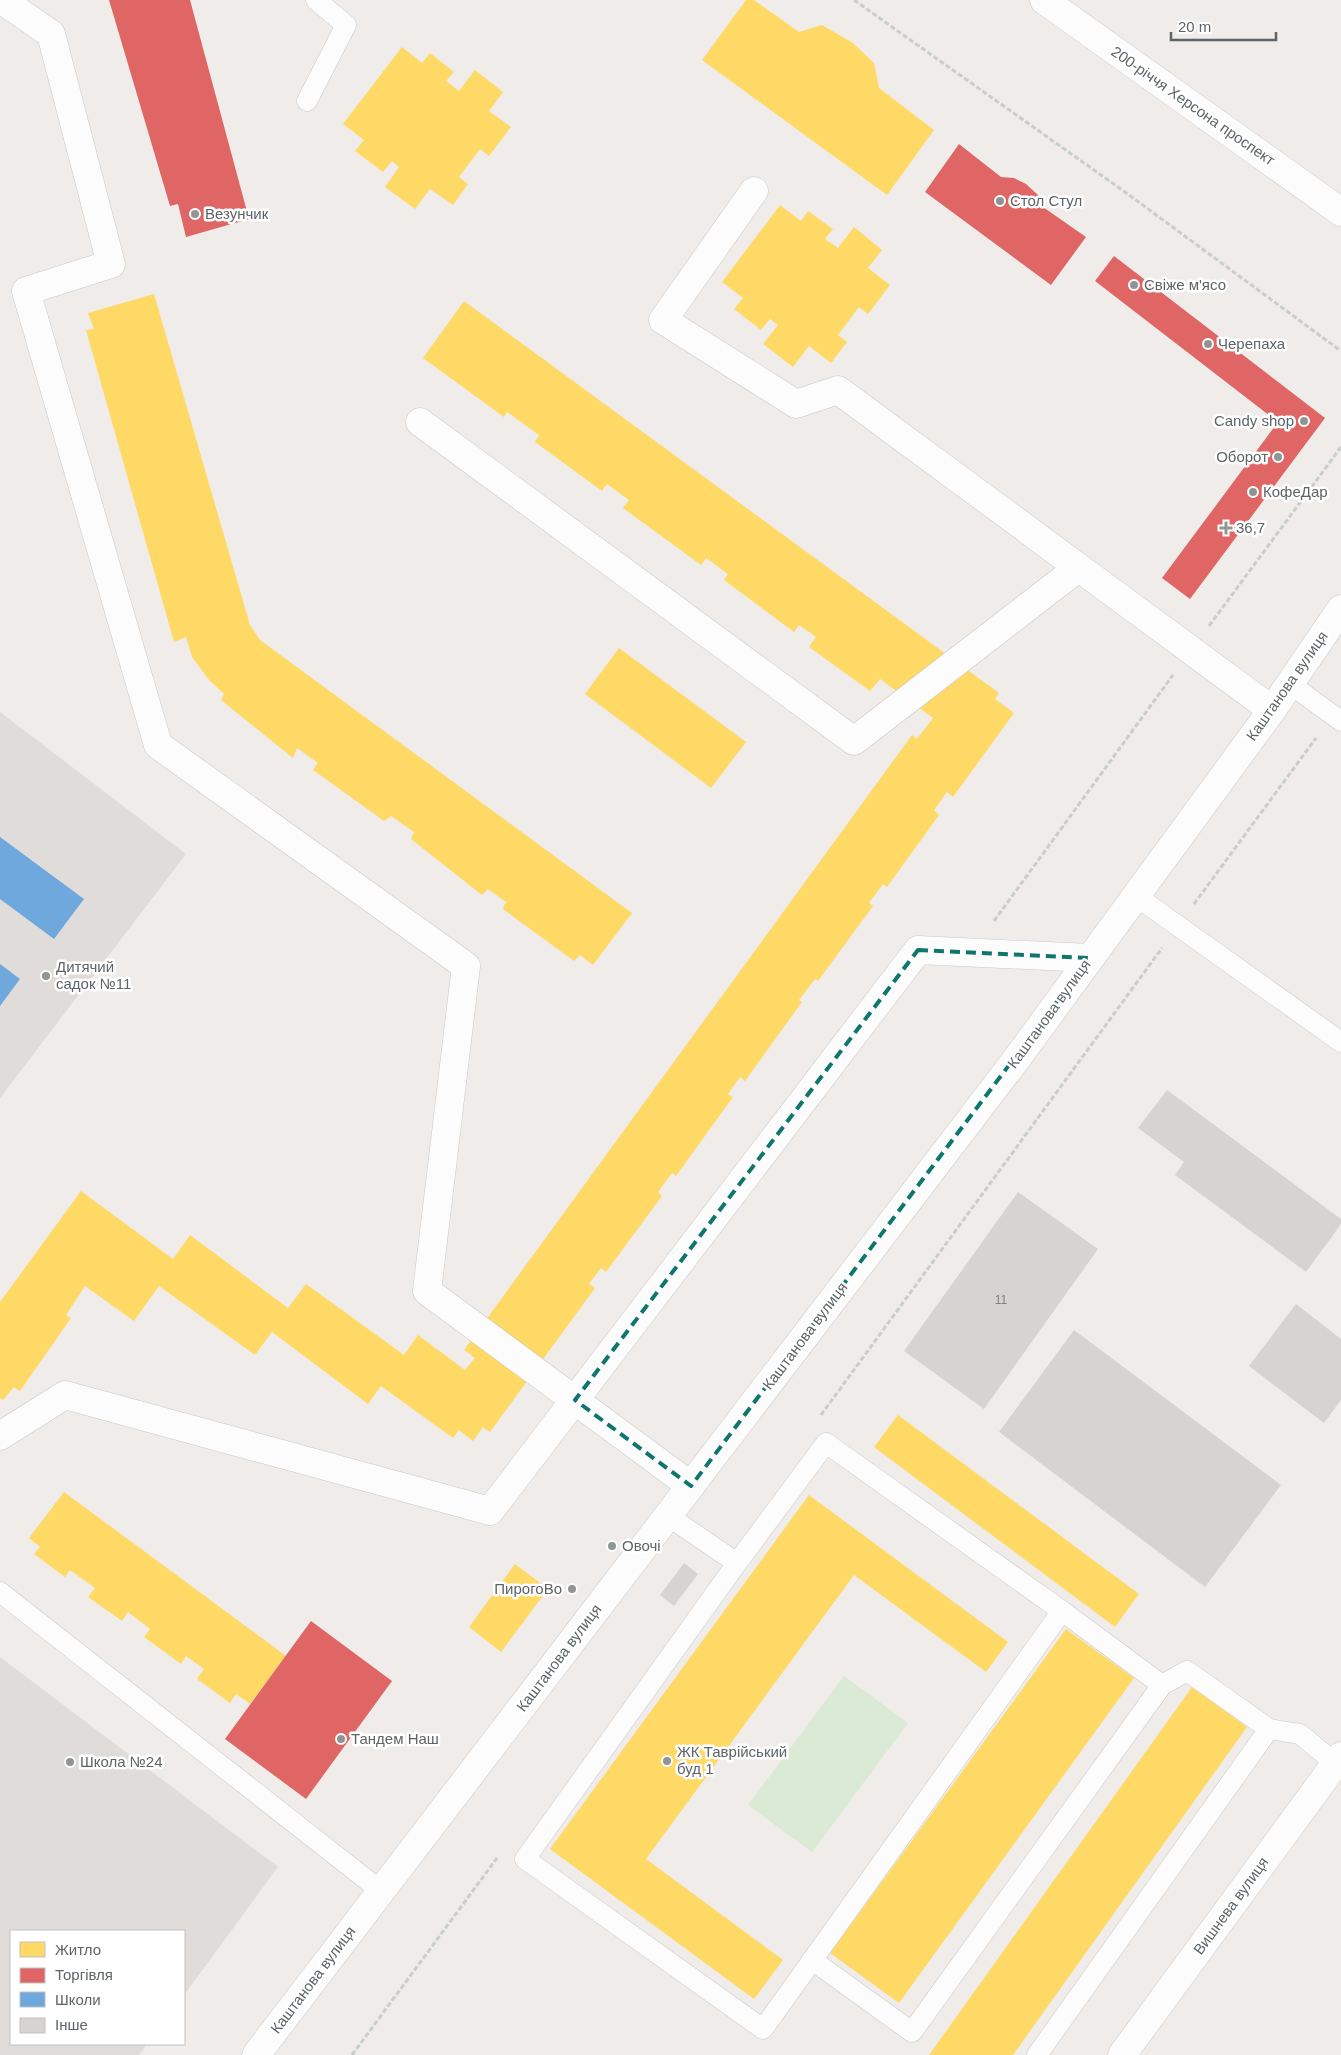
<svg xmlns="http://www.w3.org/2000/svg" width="1341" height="2055" font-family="Helvetica,sans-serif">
	<rect width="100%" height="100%" fill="#efece9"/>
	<g fill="#e0dcd9">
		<polygon points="0,712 186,854 0,1098"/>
		<polygon points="0,1657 278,1867 184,1995 184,1931 11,1931 11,2044 147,2044 139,2055 0,2055"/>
	</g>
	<polygon fill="#dbead4" points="844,1676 908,1723 812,1852 748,1805"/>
	<g fill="#ffd966">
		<polygon points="746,0 754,0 799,32 822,25 853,43 874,63 879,88 934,130 887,195 702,60"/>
		<polygon points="402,47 422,63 430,53 454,72 446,81 459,91 475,70 503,92 489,111 511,127 489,156 480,149 459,177 468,184 453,205 430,189 415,209 385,187 399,167 392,161 383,172 355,151 364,140 343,124"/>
		<polygon points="780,205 801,221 808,211 833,229 825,239 838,248 854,227 882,250 868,268 890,285 868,314 859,307 838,335 847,342 831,363 809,346 793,367 763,344 778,325 770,319 761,330 734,309 743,298 722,282"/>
		<polygon points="154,294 250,625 260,640 632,913 593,965 580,955 574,961 503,909 506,902 488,889 482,895 411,839 414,832 391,816 384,821 313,770 318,763 297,748 293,758 221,700 224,694 209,680 192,657 186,637 174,642 86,330 94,329 88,313"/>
		<polygon points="464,301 999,693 995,699 1014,713 953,797 947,792 934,810 939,815 887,887 883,884 869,903 873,906 818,981 815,979 799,1000 802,1002 745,1081 740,1077 728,1094 733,1097 676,1176 672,1173 658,1192 662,1196 606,1272 601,1268 589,1284 595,1288 490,1432 483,1427 473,1441 459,1430 453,1438 381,1386 368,1404 272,1332 255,1355 159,1286 134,1321 85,1286 66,1315 71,1318 20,1391 14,1387 3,1400 0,1398 0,1302 81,1191 173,1259 190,1235 288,1308 306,1284 404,1355 418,1335 465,1370 475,1358 464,1350 912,735 917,739 933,718 880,679 870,691 809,647 816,637 799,625 794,632 724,580 728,574 706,558 701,565 623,508 629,500 607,484 602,491 535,442 539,435 507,412 504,417 423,358"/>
		<polygon points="619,648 746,742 711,788 585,694"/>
		<polygon points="898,1415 1139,1594 1115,1627 874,1447"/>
		<polygon points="64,1492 286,1656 250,1704 236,1694 230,1703 197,1679 204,1669 186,1656 181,1664 144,1637 150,1629 128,1612 122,1621 88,1597 95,1588 70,1570 65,1577 34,1554 40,1547 29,1538"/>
		<polygon points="809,1495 1008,1642 986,1672 854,1575 646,1859 783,1960 754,1999 550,1849"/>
		<polygon points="515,1564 548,1589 501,1652 469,1627"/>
		<polygon points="1066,1629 1134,1678 899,2003 830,1953"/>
		<polygon points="1192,1687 1247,1727 1013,2055 929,2055"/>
	</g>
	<g fill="#e06666">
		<polygon points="109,0 190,0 249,219 186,237 178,204 170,206"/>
		<polygon points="959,144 1001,177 1014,178 1026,184 1038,195 1043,207 1086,237 1051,285 925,192"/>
		<polygon points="1114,256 1325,418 1190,599 1162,578 1278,422 1095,281"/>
		<polygon points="311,1621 392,1681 306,1799 225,1739"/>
	</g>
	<g fill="#6fa8dc">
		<polygon points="0,837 84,899 54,939 0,899"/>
		<polygon points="0,964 20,979 0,1006"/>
	</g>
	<g fill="#d6d4d3">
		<polygon points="1167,1090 1341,1219 1341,1224 1306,1272 1175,1175 1184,1162 1138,1128"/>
		<polygon points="1018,1192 1098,1249 984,1409 904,1351"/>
		<polygon points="1296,1304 1341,1339 1341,1400 1324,1423 1249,1366"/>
		<polygon points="1074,1330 1281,1485 1205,1587 999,1432"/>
		<polygon points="684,1563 698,1574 674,1606 660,1595"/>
	</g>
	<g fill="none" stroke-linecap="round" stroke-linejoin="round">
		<g stroke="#cacaca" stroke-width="21">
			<g id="lane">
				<polyline points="307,101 346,25 316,0"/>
				<polyline points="1290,684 1341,721"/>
				<polyline points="1136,896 1341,1042"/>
				<polyline points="668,1516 737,1563 525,1859 763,2029 1062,1611 826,1443 737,1563"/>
				<polyline points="0,1592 381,1891"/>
				<polyline points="1269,1729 1300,1734 1335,1763"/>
				<polyline points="812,1960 912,2032 1162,1685 1062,1611"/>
				<polyline points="1037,2055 1269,1729 1187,1671 1162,1685"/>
			</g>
		</g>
		<g stroke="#cacaca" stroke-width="29">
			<g id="street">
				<polyline points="2,0 51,34 111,264 26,291 158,745 466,966 427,1291 691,1486"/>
				<polyline points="754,191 663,320 796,404 838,390 1272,710"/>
				<polyline points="420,422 854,741 1078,568"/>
				<polyline points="0,1436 65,1395 490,1511 918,950 1090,958"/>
				<polyline points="1122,2055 1341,1756"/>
			</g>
		</g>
		<g stroke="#cacaca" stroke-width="29">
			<g id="secondary">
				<polyline points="1044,0 1341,212"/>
				<polyline points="256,2055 1018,1057 1272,710 1341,609"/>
			</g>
		</g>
		<g stroke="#c8ceca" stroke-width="3" stroke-dasharray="5 2.5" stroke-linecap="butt">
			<polyline points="854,0 1125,192 1341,351"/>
			<polyline points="1209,626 1341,447"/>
			<polyline points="1194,904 1316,738"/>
			<polyline points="994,921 1173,675"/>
			<polyline points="821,1415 1162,948"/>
			<polyline points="352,2055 497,1858"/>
		</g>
		<use href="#lane" stroke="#fdfcfc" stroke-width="20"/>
		<use href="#street" stroke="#fdfcfc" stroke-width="28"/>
		<use href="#secondary" stroke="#fdfcfc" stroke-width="28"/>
	</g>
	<path fill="none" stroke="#0f766e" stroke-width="4" stroke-dasharray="10 6" stroke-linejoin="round" d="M 918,950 L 1090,958 L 691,1486 L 575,1400 Z"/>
	<g fill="#919494" stroke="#fff" stroke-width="2">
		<circle cx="1000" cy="201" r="5"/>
		<circle cx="195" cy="214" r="5"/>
		<circle cx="1134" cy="285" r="5"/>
		<circle cx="1208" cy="344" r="5"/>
		<circle cx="1304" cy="421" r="5"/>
		<circle cx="1278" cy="457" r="5"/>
		<circle cx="1253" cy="492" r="5"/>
		<path d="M1223.5 520.5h5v5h5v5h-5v5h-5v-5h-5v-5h5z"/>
		<circle cx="46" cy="976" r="5"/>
		<circle cx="612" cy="1546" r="5"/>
		<circle cx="572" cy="1589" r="5"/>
		<circle cx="341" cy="1739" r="5"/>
		<circle cx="667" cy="1761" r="5"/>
		<circle cx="70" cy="1762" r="5"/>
	</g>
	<g text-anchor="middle" stroke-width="5" stroke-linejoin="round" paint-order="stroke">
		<g font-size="12" fill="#7d8183">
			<text x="1001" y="1304">11</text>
		</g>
		<g font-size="15" fill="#5e6467" stroke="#fff">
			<text transform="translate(1193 106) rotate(35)" y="5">200-річчя Херсона проспект</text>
			<text transform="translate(1287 686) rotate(-55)" y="5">Каштанова вулиця</text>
			<text transform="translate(1049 1014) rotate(-54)" y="5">Каштанова вулиця</text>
			<text transform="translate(805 1336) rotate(-53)" y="5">Каштанова вулиця</text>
			<text transform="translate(559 1658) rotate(-53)" y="5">Каштанова вулиця</text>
			<text transform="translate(1231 1906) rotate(-54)" y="5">Вишнева вулиця</text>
			<text transform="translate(313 1980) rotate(-53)" y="5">Каштанова вулиця</text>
		</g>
		<g font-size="15" fill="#5e6467" stroke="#fff" text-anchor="start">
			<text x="1010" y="206">Стол Стул</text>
			<text x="205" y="219">Везунчик</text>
			<text x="1144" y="290">Свіже м'ясо</text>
			<text x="1218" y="349">Черепаха</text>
			<text x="1294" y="426" text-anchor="end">Candy shop</text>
			<text x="1268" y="462" text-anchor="end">Оборот</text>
			<text x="1263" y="497">КофеДар</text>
			<text x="1236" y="533">36,7</text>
			<text x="56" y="972">Дитячий<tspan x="56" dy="17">садок №11</tspan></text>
			<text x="622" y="1551">Овочі</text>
			<text x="562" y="1594" text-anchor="end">ПирогоВо</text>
			<text x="351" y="1744">Тандем Наш</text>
			<text x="677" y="1757">ЖК Таврійський<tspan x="677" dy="17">буд 1</tspan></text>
			<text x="80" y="1767">Школа №24</text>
		</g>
	</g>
	<rect x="10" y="1930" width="175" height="115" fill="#ffffff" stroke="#bfc1c2"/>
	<rect x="20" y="1942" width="25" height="15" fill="#ffd966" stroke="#bfc1c2"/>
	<text x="55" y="1955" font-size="15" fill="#5e6467">Житло</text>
	<rect x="20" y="1968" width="25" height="15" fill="#e06666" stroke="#bfc1c2"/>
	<text x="55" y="1980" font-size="15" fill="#5e6467">Торгівля</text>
	<rect x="20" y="1992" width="25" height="15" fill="#6fa8dc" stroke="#bfc1c2"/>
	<text x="55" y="2005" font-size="15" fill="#5e6467">Школи</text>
	<rect x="20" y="2018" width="25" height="15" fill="#d6d4d3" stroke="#bfc1c2"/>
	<text x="55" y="2030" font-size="15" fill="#5e6467">Інше</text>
	<path d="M1171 32v8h105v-8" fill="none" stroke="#5e6467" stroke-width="2.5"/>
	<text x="1178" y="32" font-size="15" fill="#5e6467" stroke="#ffffff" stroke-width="4" paint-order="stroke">20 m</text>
</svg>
